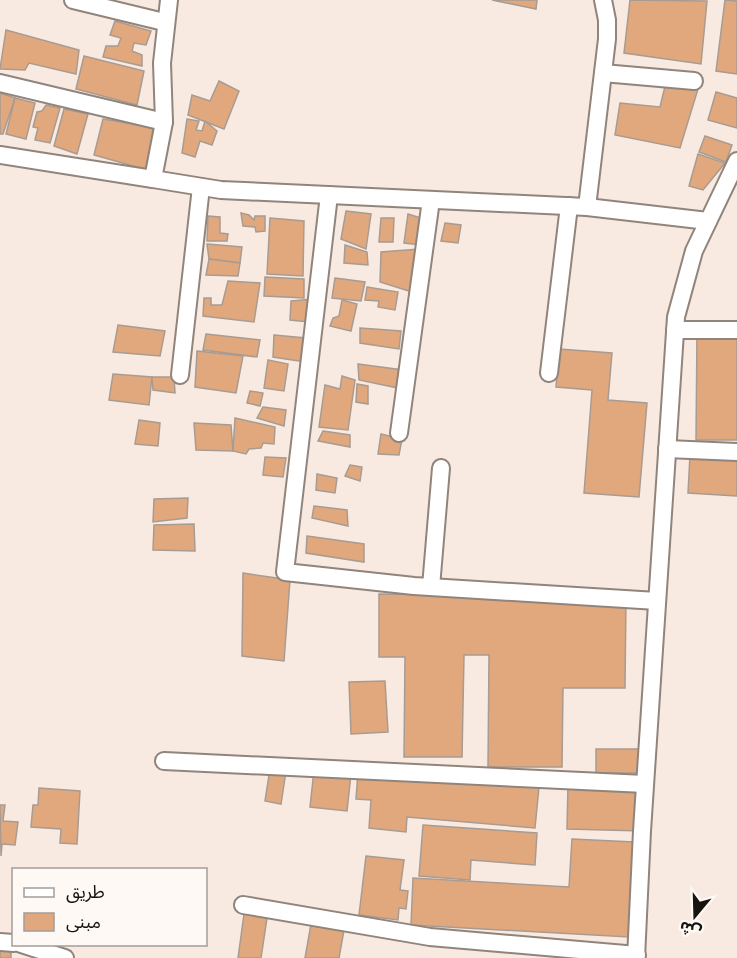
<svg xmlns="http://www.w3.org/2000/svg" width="737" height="958" font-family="Inter,'Noto Sans Arabic',sans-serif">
	<rect width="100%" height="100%" fill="#f8eae0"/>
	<g fill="#e1a87d" stroke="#a89b92" stroke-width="1.5">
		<polygon points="492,0 537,0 536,9"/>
		<polygon points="630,0 707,1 701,64 624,53"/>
		<polygon points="725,0 737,1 737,74 716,71"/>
		<polygon points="115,21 151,31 146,45 134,43 132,51 142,55 142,66 103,57 106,46 118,46 121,38 110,35"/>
		<polygon points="6,30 79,50 76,74 29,63 25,70 0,69"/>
		<polygon points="84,56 144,71 137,105 76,89"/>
		<polygon points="667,78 698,89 680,148 615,135 620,103 660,107"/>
		<polygon points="219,81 239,91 224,129 188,115 192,95 210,101"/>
		<polygon points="716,92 737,98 737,128 708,120"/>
		<polygon points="0,93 15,98 3,134 0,134"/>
		<polygon points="15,98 35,103 26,139 6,134"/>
		<polygon points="46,105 60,108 50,143 35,140 38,128 33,127 37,112 42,111"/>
		<polygon points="64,109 88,114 77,154 54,146"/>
		<polygon points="103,119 158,128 151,171 94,155"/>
		<polygon points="187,119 199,121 196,130 202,131 205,121 217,131 212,145 200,141 195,157 182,153"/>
		<polygon points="705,136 732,145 726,162 699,152"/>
		<polygon points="698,154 725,163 703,190 689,186"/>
		<polygon points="346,211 371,214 366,249 341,239"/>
		<polygon points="241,213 249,215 254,220 255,216 265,216 265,231 256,232 255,227 243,226"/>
		<polygon points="408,214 424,219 421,245 404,243"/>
		<polygon points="208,216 220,217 220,233 228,234 227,241 207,241"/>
		<polygon points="270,218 304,221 303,276 267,274"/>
		<polygon points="381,218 394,218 393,242 379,242"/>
		<polygon points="445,223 461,225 458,243 441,241"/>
		<polygon points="207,244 242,247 240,263 209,259"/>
		<polygon points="345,245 367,252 368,265 344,263"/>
		<polygon points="419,249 412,292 380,282 381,252"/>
		<polygon points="209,259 240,263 238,276 206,275"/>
		<polygon points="265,277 304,279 304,298 264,296"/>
		<polygon points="335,278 365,282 361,301 332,298"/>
		<polygon points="228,281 260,283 254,322 203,316 204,298 211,298 211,305 222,305"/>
		<polygon points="367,287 398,292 395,310 378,307 379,301 365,300"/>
		<polygon points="313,299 309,322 290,320 291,301"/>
		<polygon points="342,300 357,304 351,331 330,326 333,318 339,316"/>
		<polygon points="118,325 165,331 160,356 113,352"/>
		<polygon points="360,328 401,331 399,349 360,343"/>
		<polygon points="697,332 737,333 737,440 696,440"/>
		<polygon points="206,334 260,340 257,357 203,350"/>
		<polygon points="274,335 306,338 305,362 273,357"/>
		<polygon points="559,349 612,353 608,400 647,403 639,497 584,493 592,390 556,387"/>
		<polygon points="197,351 243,356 236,393 195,387"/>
		<polygon points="268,360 288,364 284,391 264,388"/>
		<polygon points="358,364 403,370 398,388 359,380"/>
		<polygon points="113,374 152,377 149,405 109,400"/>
		<polygon points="342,376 355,380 348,430 319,427 325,385 340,389"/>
		<polygon points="152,377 174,377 175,393 153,390"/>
		<polygon points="357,384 368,386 368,404 356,402"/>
		<polygon points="250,391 263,393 260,406 247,403"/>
		<polygon points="263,407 286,410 284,426 257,418"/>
		<polygon points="235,418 275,427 274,444 263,443 261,448 249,449 246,454 233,451"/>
		<polygon points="139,420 160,423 158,446 135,444"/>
		<polygon points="194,423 231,425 233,451 196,450"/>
		<polygon points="323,431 350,435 350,447 318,441"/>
		<polygon points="381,434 402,439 399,455 378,454"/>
		<polygon points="690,455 737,457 737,496 688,493"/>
		<polygon points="265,457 286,458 283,477 263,475"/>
		<polygon points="350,465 362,467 360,481 345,476"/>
		<polygon points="317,474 337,478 335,493 316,490"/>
		<polygon points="188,498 187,518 153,522 154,499"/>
		<polygon points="314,506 347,510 348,526 312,518"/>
		<polygon points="194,524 195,551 153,550 154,525"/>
		<polygon points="307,536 364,544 364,562 306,553"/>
		<polygon points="243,573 290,580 284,661 242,656"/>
		<polygon points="379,594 626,597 625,688 563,688 562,767 488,767 489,655 464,655 462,757 404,757 405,657 379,657"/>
		<polygon points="385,681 388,732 351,734 349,682"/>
		<polygon points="596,749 640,749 641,773 596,773"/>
		<polygon points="270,769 286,771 281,804 265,801"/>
		<polygon points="314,770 351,774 347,811 310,807"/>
		<polygon points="358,772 539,787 535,828 407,817 406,832 369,828 371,800 356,799"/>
		<polygon points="568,784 642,787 642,831 567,829"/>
		<polygon points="39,788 80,791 77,844 60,843 61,829 31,827 33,805 38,805"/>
		<polygon points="0,805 5,805 3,821 18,822 15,845 2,844 1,856"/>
		<polygon points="423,825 537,833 535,865 471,860 470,880 419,876"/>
		<polygon points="572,839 634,842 629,937 411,925 413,878 569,887"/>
		<polygon points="366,856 404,860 400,890 408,891 406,909 399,908 398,920 359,915"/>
		<polygon points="244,914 267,918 261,958 238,958"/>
		<polygon points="311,924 344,930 339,958 305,958"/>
		<polygon points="0,948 11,949 11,958 0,958"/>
	</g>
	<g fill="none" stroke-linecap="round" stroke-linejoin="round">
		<g stroke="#91847b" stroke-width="20">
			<g id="street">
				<polyline points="73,0 164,22"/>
				<polyline points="169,0 162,63 164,122 153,179 221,190 587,207 708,221"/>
				<polyline points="603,73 694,81"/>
				<polyline points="0,83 164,122"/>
				<polyline points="0,155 153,179"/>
				<polyline points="329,195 285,572 414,586 657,601"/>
				<polyline points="587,207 607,39 607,20 603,0"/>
				<polyline points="675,330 737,330"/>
				<polyline points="549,373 569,206"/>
				<polyline points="180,375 201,187"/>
				<polyline points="399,433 431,200"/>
				<polyline points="667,449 737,452"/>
				<polyline points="431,587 441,468"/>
				<polyline points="164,761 645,784"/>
				<polyline points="243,905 430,937 637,955"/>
				<polyline points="0,942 14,943"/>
				<polyline points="21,944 65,958"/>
				<polyline points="636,958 642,831 676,317 694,251 737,161"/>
			</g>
		</g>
		<use href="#street" stroke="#fff" stroke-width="16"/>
	</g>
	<rect x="12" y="868" width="195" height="78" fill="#fef9f5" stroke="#a29d99" stroke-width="1.5"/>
	<rect x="24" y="888" width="30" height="9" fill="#ffffff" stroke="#a29d99" stroke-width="1.5"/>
	<text x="66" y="898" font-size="18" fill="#17130f">طريق</text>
	<rect x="24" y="913" width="30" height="18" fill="#e1a87d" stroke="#a29d99" stroke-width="1.5"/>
	<text x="66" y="928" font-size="18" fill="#17130f">مبنى</text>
	<g transform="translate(695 916) rotate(199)" stroke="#fef9f5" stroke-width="4.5" paint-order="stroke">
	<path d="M0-4.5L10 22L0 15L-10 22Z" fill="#17130f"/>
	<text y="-9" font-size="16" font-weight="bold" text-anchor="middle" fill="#17130f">ش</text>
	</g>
</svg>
